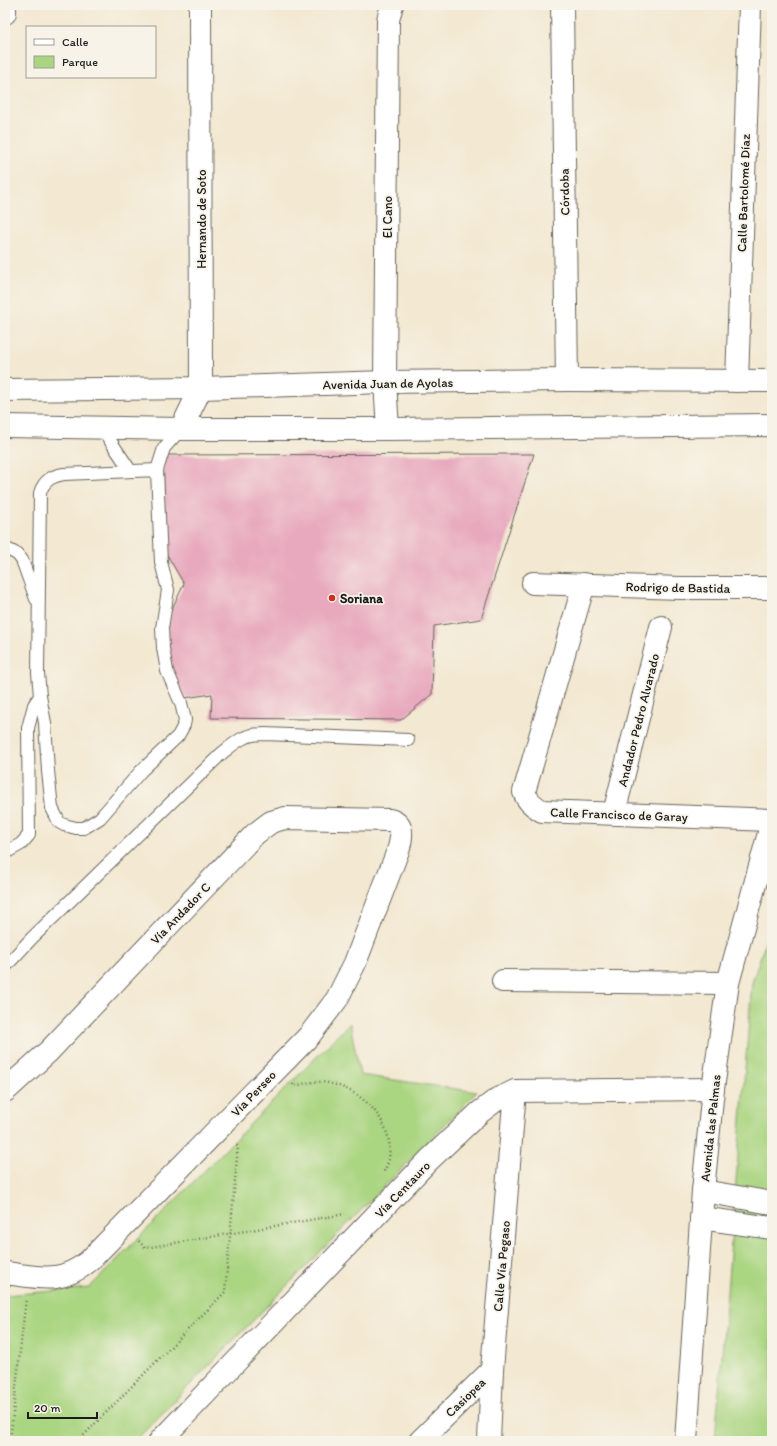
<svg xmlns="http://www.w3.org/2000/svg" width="777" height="1446" font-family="Itim,sans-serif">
	<rect width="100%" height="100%" fill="#f7f3e8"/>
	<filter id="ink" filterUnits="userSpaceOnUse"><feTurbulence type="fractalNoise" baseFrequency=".025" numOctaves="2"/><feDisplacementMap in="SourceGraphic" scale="8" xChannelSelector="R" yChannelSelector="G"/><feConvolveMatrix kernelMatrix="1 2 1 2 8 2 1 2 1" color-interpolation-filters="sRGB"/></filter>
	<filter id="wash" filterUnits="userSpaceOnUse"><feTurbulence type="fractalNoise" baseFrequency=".012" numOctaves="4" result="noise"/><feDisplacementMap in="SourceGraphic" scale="16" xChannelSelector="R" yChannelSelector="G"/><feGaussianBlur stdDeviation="0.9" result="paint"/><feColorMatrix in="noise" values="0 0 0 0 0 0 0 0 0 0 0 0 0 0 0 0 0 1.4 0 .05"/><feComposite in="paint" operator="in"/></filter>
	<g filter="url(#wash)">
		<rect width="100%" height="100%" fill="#f3e8d1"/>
		<g fill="#aad581" stroke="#63784e">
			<polygon points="772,921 772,1441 715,1441 752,983"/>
			<polygon points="350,1023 360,1075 477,1092 135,1441 5,1441 5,1295 89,1288"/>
		</g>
		<g id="blocks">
			<polygon fill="#e8a9be" points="534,454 481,619 434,626 432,694 401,720 211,718 212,694 185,698 175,678 167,649 170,613 184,584 166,553 163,455"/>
		</g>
	</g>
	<g filter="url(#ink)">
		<use href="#blocks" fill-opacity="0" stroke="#67635b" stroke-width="1"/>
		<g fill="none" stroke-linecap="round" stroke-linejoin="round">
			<g stroke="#67635b" stroke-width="14">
				<g id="service">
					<polyline points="101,427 130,470"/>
					<path d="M 157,470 L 161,562 L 168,590 L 162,628 L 163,648 L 167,671 L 181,703 L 185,720 L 184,725 L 178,736 L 141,771 L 100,818 L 84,828 L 76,828 L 64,825 L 59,822 L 52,808 L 48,771 L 45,723 L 40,696 L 38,673 L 40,493 C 44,480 52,476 64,474 L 157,470 L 164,448 L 181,429"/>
					<polyline points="5,548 17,554 22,560 36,599"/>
					<polyline points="5,853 21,844 29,835 28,728 34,705 40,696"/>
					<path d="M 5,967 L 31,939 L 220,755 C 236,742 243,734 265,734 L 408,740"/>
				</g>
			</g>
			<g stroke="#67635b" stroke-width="24">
				<g id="minor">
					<polyline points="562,5 567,380"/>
					<polyline points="5,13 5,5"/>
					<polyline points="737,381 750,5"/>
					<polyline points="5,390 201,388 385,382 567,380 772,381"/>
					<polyline points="5,426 181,429 388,429 772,425"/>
					<polyline points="181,429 201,388 200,5"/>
					<polyline points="388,429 385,382 388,20 392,5"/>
					<polyline points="533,583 680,588 772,588"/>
					<path d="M 584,584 L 524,792 C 527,801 533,806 542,811 L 772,820"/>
					<polyline points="614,813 661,627"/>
					<polyline points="503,981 728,983"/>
					<path d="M 5,1091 L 49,1051 L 255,834 L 271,822 L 285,818 L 390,820 C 404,824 402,836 399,848 L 355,963 L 337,999 L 309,1036 L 89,1261 C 60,1285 40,1277 5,1273"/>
					<polyline points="703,1191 772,1203"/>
					<polyline points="701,1218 772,1228"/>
					<polyline points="160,1441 429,1160 479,1113 496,1100 515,1091 713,1089"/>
					<polyline points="420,1441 492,1370"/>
					<polyline points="489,1441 492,1370 515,1091"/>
				</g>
			</g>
			<g stroke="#67635b" stroke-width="24">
				<polyline id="tertiary" points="686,1441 703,1191 713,1089 728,983 772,822"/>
			</g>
			<g stroke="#67635b" stroke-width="2.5" stroke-dasharray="1 3" stroke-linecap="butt">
				<path d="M 293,1084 L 294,1086 C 303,1084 313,1081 322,1082 C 358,1086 395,1119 389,1159 C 388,1164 385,1169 383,1173"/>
				<polyline points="139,1241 145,1248 345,1214"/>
				<polyline points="10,1441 26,1298"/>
				<polyline points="78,1441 225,1292 238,1147 235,1144"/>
			</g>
			<use href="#service" stroke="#fff" stroke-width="12"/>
			<use href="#minor" stroke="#fff" stroke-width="22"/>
			<use href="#tertiary" stroke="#fff" stroke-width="22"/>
		</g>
	</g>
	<circle fill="#c8321e" stroke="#f7f3e8" stroke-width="1.5" cx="332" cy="598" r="4"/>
	<g text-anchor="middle" stroke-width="3.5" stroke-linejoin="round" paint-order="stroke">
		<g font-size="13" fill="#1c1c1c" stroke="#f7f3e8">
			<text transform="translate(564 192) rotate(-91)" y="5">Córdoba</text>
			<text transform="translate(743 193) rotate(-88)" y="5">Calle Bartolomé Díaz</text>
			<text transform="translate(387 217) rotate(-90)" y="5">El Cano</text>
			<text transform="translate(201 219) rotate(-90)" y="5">Hernando de Soto</text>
			<text transform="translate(388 383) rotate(-1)" y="5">Avenida Juan de Ayolas</text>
			<text transform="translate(678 587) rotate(1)" y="5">Rodrigo de Bastida</text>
			<text transform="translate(638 720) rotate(-76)" y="5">Andador Pedro Alvarado</text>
			<text transform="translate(619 814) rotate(2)" y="5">Calle Francisco de Garay</text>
			<text transform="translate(180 913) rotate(-46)" y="5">Vía Andador C</text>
			<text transform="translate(253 1093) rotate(-46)" y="5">Vía Perseo</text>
			<text transform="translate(710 1128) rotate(-84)" y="5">Avenida las Palmas</text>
			<text transform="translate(402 1189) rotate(-46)" y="5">Vía Centauro</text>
			<text transform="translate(501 1266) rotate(-85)" y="5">Calle Vía Pegaso</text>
			<text transform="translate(465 1397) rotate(-44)" y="5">Casiopea</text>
		</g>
		<g font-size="13" font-weight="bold" fill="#1c1c1c" stroke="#f7f3e8" text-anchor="start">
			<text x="340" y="603">Soriana</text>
		</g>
	</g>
	<rect width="777" height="1446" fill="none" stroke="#f7f3e8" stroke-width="20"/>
	<rect x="26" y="26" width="130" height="52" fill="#f7f3e8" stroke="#9f9d96"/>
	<rect x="34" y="39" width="20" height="6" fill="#ffffff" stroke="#9f9d96"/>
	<text x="62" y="46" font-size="12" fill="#1c1c1c">Calle</text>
	<rect x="34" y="56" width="20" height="12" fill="#aad581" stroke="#9f9d96"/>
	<text x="62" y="66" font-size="12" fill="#1c1c1c">Parque</text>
	<path d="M28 1412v6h69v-6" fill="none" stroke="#1c1c1c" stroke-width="2"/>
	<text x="34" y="1412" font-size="12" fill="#1c1c1c" stroke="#f7f3e8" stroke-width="3" paint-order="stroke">20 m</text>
</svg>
